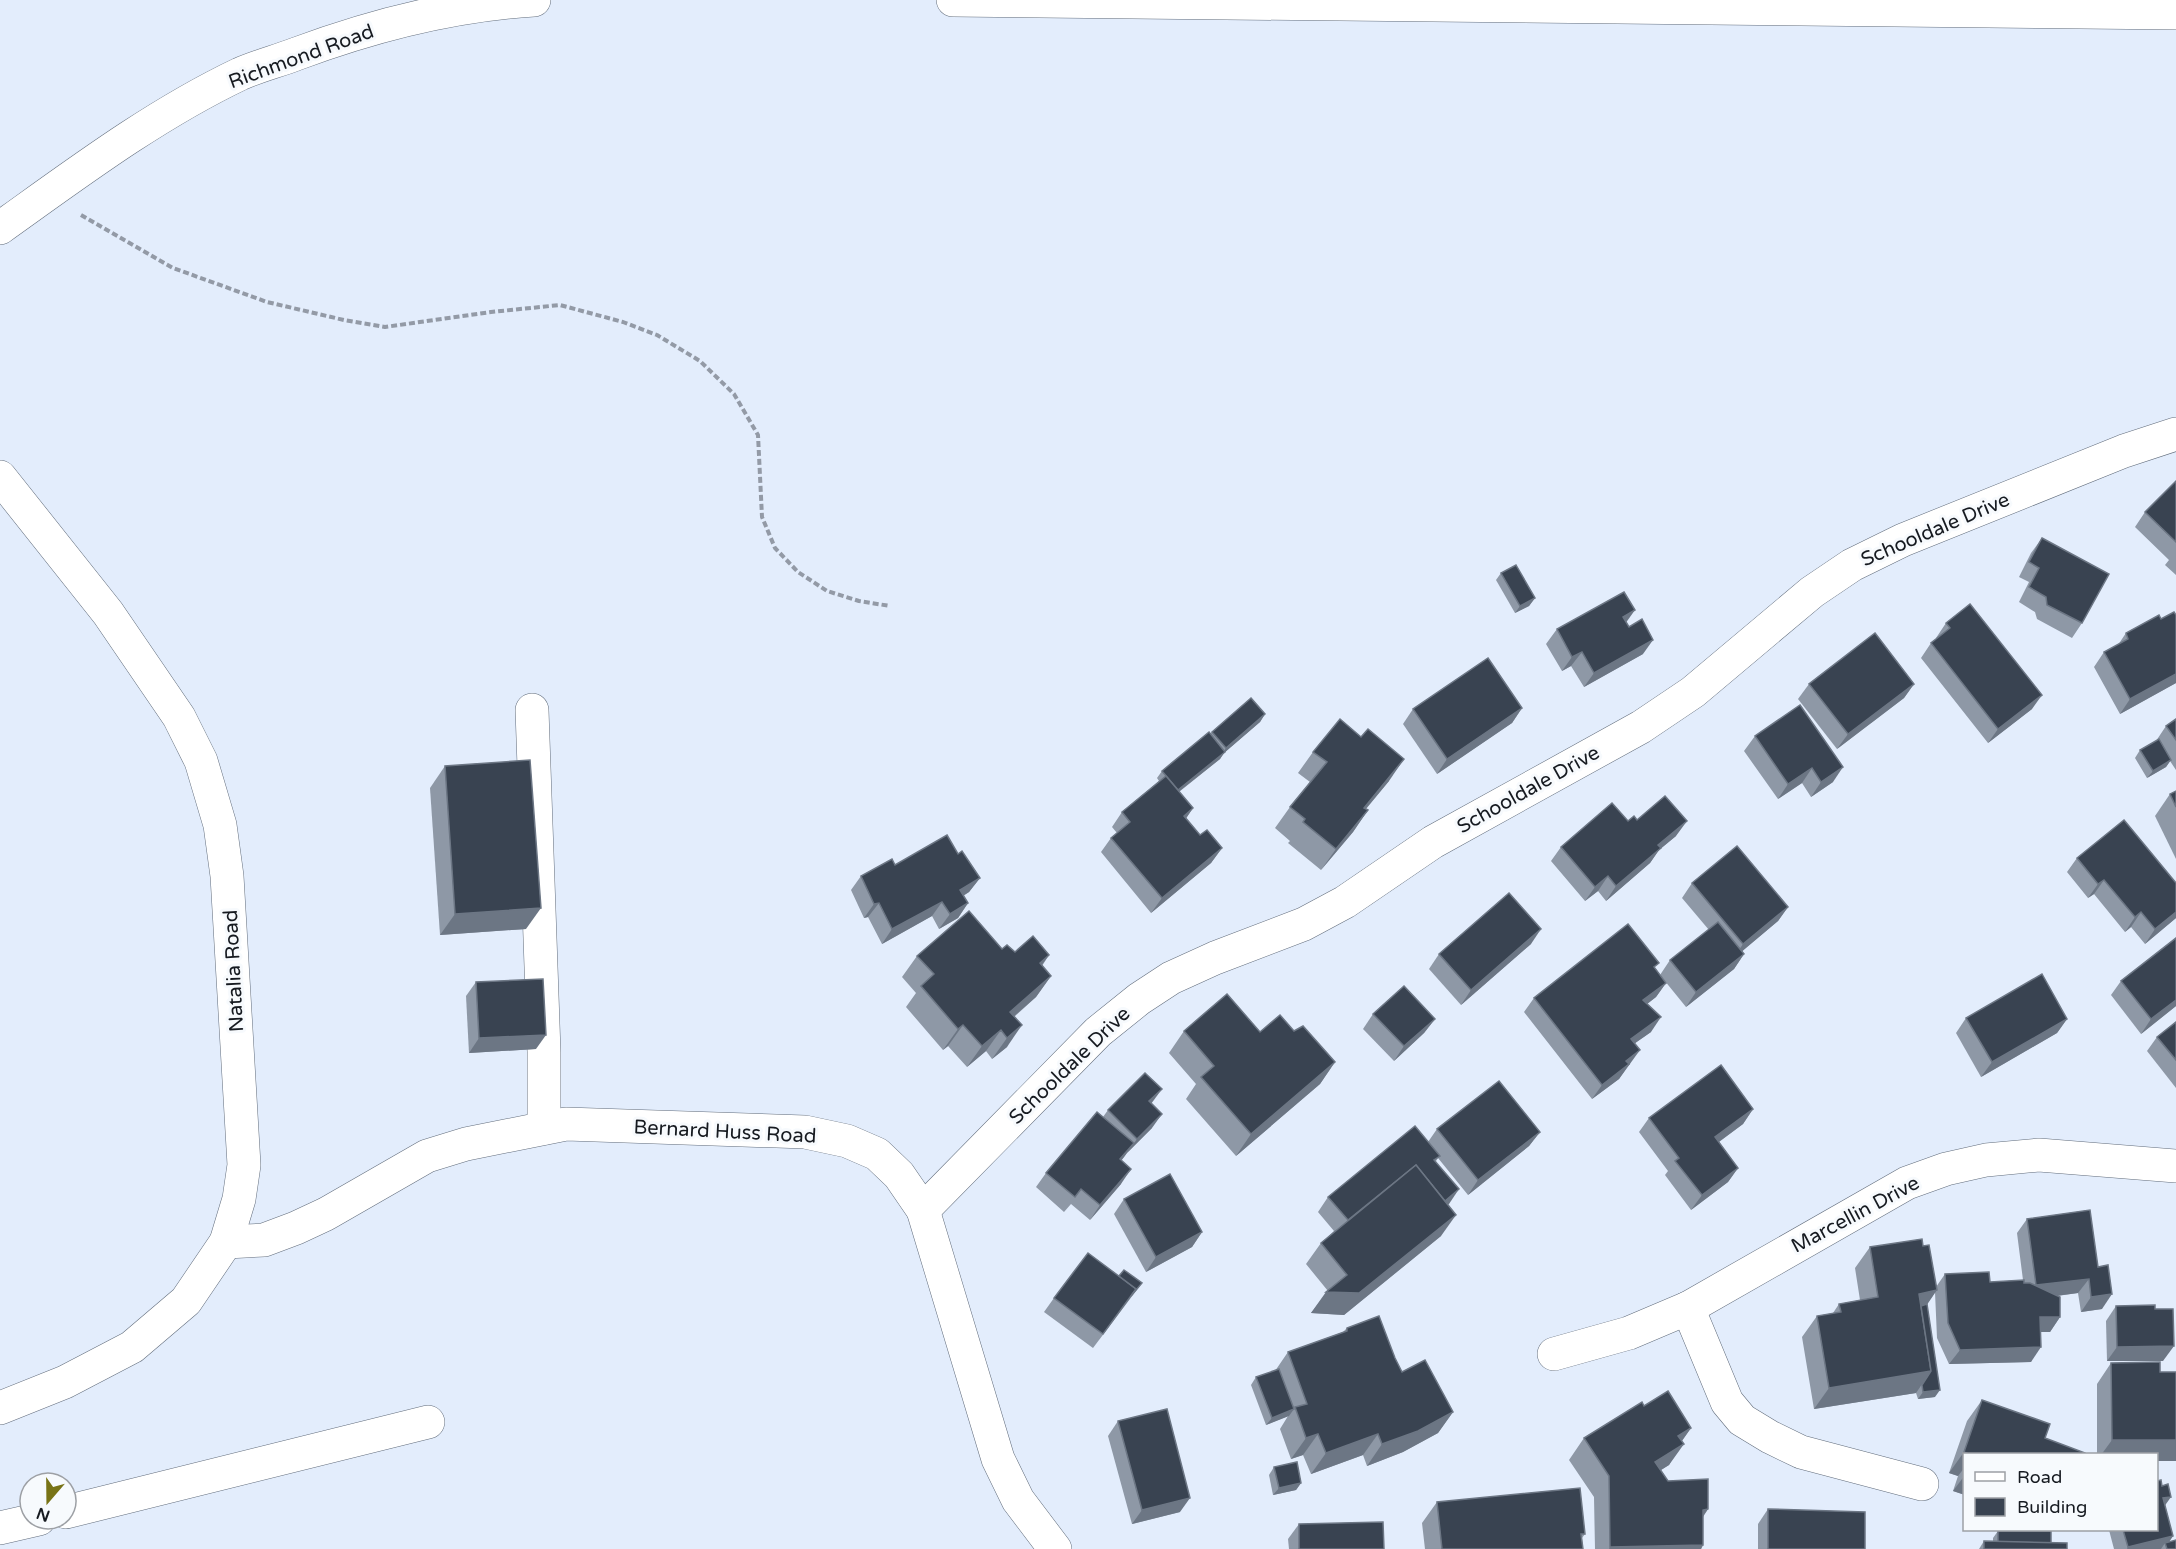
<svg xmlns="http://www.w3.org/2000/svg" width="2176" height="1549" font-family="'Varela Round',sans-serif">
	<rect width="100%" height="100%" fill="#e3edfc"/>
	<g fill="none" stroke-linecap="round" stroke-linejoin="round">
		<g stroke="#626d7c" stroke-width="34">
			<g id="minor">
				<polyline points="953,0 2176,13"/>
				<path d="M 0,228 C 77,173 154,115 240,74 C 258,66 278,61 296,54 C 374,25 451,5 534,0"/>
				<polyline points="0,477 108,613 179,717 201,761 220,825 227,876 244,1165 239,1199 226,1242 186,1301 132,1347 65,1382 0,1408"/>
				<polyline points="532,710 544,1052 544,1128"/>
				<polyline points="923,1210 1098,1032 1139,999 1171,978 1215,958 1304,924 1345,902 1433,842 1641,727 1693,692 1812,592 1852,565 1903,540 2124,451 2176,434"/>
				<polyline points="226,1242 264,1240 296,1228 326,1214 427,1156 466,1144 566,1124 805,1132 847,1141 877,1154 899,1175 923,1210 998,1459 1018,1500 1055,1549"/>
				<polyline points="1688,1308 1727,1402 1742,1420 1770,1437 1801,1452 1922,1484"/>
				<polyline points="1554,1354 1629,1333 1688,1308 1907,1183 1946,1169 1986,1160 2039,1155 2176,1166"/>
				<polyline points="66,1512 428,1422"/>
				<polyline points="0,1528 39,1519"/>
			</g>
		</g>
		<polyline stroke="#939aa6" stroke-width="4" stroke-dasharray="6 3" stroke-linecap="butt" points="81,215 173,268 267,302 344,320 385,327 491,312 560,305 623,322 657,335 700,361 734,394 758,435 762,517 775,548 798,572 827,591 859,601 890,606"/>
		<use href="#minor" stroke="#fff" stroke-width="33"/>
	</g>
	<g fill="#8e98a6">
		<polygon points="2176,481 2176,575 2165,565 2169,560 2135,527 2145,512"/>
		<polygon points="2042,538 2082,623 2072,638 2037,619 2035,612 2019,602 2029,582 2019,577 2031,553"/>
		<polygon points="1501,573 1535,598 1529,606 1515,613 1496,580"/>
		<polygon points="2161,619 2176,683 2120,714 2094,667 2104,652 2118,645 2126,633"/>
		<polygon points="1626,622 1643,654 1584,687 1571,666 1562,671 1546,644 1557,629"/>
		<polygon points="1946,623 2032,709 1988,743 1921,658 1931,643 1937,639 1936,638"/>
		<polygon points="1809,684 1914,684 1904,698 1837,749 1798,699"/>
		<polygon points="1800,705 1833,782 1811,797 1802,783 1778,799 1744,751 1755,736"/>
		<polygon points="1522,708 1512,723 1437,774 1403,724 1413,709"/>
		<polygon points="1265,714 1260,722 1224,753 1220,759 1179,792 1193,808 1186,818 1200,835 1222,848 1211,863 1151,913 1101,852 1111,838 1117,833 1112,827 1122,812 1159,781 1157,778 1162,771 1210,734 1212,732"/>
		<polygon points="2176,719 2176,770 2170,761 2166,767 2147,778 2135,758 2140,750 2156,741 2166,726"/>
		<polygon points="1313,752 1389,781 1366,809 1368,810 1353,832 1321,870 1288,843 1290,841 1275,828 1290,807 1310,782 1298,773"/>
		<polygon points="445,766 526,929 440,935 430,788"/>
		<polygon points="2176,791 2176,859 2155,816 2170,794"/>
		<polygon points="1637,820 1676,836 1659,850 1650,863 1606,901 1598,891 1585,901 1551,861 1561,847 1628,821"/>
		<polygon points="958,854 980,878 969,892 963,896 968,903 958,918 939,929 932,916 882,944 868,917 864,918 851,890 861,876"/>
		<polygon points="2077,858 2176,883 2176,918 2145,944 2131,927 2125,932 2094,894 2088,898 2067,872"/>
		<polygon points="1692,883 1788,907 1778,921 1742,951 1744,954 1734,969 1686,1007 1660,975 1670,960 1709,930 1682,898"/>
		<polygon points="2176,938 2176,1006 2141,1034 2111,995 2121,981"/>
		<polygon points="1531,944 1461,1005 1429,969 1439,954"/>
		<polygon points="1002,949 1015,952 1049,955 1042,966 1051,976 1036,997 1014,1017 1007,1047 992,1059 986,1051 967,1067 948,1046 943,1050 906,1007 916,993 902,977 917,956"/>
		<polygon points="1656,969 1666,983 1656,997 1647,1004 1651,1032 1635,1043 1630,1064 1628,1066 1619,1079 1592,1099 1524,1012 1534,998"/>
		<polygon points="476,982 536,1049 469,1053 466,996"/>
		<polygon points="1373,1014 1435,1019 1424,1033 1394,1061 1363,1029"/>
		<polygon points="1966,1018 2067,1019 2057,1033 1981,1077 1956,1033"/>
		<polygon points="2176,1022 2176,1088 2147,1051 2157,1037"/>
		<polygon points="1184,1031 1260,1032 1335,1062 1320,1084 1236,1156 1186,1099 1196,1084 1169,1053"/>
		<polygon points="1151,1104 1152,1128 1127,1153 1121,1161 1121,1184 1090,1220 1071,1204 1064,1212 1036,1187 1046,1173 1103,1117 1108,1110"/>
		<polygon points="1753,1109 1743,1124 1719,1142 1738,1168 1728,1182 1691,1210 1665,1175 1668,1171 1639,1132 1649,1118"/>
		<polygon points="1437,1129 1540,1132 1529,1146 1468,1195 1438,1158 1436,1161 1448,1204 1441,1236 1344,1315 1311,1313 1328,1291 1306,1264 1321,1243 1334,1231 1318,1212 1328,1197 1428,1142"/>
		<polygon points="1124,1199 1202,1232 1192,1247 1146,1272 1114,1214"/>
		<polygon points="2090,1210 2102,1309 2081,1312 2078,1293 2057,1296 2060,1317 2050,1332 2040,1332 2031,1362 1949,1364 1937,1338 1935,1292 1927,1304 1935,1397 1918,1399 1916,1393 1814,1409 1802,1337 1817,1316 1833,1313 1839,1304 1860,1300 1855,1268 1870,1247 1923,1246 1936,1287 1945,1274 1990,1282 2023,1280 2017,1233 2027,1219"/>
		<polygon points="1119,1276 1142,1283 1093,1348 1044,1312 1054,1298"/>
		<polygon points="2116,1306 2155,1309 2163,1361 2107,1361 2106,1321"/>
		<polygon points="1347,1328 1395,1358 1402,1372 1453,1412 1438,1433 1403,1452 1367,1466 1363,1455 1311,1474 1303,1455 1291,1459 1280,1429 1288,1416 1266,1425 1251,1385 1256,1377 1275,1371 1288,1352 1343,1332"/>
		<polygon points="2111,1363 2160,1372 2176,1372 2176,1461 2157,1461 2157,1455 2097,1455 2097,1384"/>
		<polygon points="1982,1400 2045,1438 1965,1455 1965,1495 1953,1491 1958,1476 1949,1473 1967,1421"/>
		<polygon points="1644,1406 1691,1428 1682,1441 1669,1465 1661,1470 1668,1481 1708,1509 1703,1517 1703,1545 1701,1549 1595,1549 1594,1497 1569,1460 1584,1438"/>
		<polygon points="1118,1421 1180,1512 1132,1524 1108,1436"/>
		<polygon points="1274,1467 1301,1483 1296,1490 1273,1495 1269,1475"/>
		<polygon points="1437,1502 1585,1534 1582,1538 1583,1549 1413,1549 1425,1549 1422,1523"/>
		<polygon points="2165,1505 2173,1536 2169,1542 2176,1549 2114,1549 2109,1530 2157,1530"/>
		<polygon points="1768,1509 1865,1549 1758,1549 1758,1524"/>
		<polygon points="1299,1524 1384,1549 1289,1549 1288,1539"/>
		<polygon points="1998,1531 2051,1543 2067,1549 1979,1549 1984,1541 1993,1541 1993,1538"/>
	</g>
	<g fill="#6c7684">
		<polygon points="1535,598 1529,606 1515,613 1520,606"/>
		<polygon points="1635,610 1625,624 1623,617"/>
		<polygon points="1653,640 1643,654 1584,687 1594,673"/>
		<polygon points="1582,652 1571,666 1562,671 1572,657"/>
		<polygon points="2176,674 2176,683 2120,714 2130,699"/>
		<polygon points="1914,684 1904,698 1837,749 1848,734"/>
		<polygon points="2042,695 2032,709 1988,743 1998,729"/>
		<polygon points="1522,708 1512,723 1437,774 1447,759"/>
		<polygon points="1265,714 1260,722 1224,753 1220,759 1172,797 1178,790 1222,754 1226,748"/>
		<polygon points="1404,759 1389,781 1349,829 1364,808"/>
		<polygon points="2171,760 2166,767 2147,778 2153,771"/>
		<polygon points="1843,767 1833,782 1811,797 1821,782"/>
		<polygon points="1812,768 1802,783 1778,799 1788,784"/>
		<polygon points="1193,808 1183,823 1184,816"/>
		<polygon points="1368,810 1353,832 1321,870 1336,849"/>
		<polygon points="1687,821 1676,836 1659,850 1650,863 1606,901 1616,886 1658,845"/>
		<polygon points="1222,848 1211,863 1151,913 1162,898"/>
		<polygon points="1608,876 1598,891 1585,901 1595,887"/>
		<polygon points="980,878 969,892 950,904 960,890"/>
		<polygon points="2104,880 2094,894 2088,898 2098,884"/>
		<polygon points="942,902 932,916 882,944 892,929"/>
		<polygon points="879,903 868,917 864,918 874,904"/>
		<polygon points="968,903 958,918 939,929 950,914"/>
		<polygon points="1788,907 1778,921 1733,959 1743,944"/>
		<polygon points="541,908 526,929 440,935 455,914"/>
		<polygon points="2141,912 2131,927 2125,932 2135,917"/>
		<polygon points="2176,912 2176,918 2145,944 2155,929"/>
		<polygon points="1541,929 1531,944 1461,1005 1471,990"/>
		<polygon points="1744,954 1734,969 1686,1007 1696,992"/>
		<polygon points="1049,955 1034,976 1040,963"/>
		<polygon points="1051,976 1036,997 995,1033 1010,1012"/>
		<polygon points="1666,983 1656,997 1633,1015 1643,1000"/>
		<polygon points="2176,1000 2176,1006 2141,1034 2151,1019"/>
		<polygon points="1661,1017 1651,1032 1621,1053 1631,1039"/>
		<polygon points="1435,1019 1424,1033 1394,1061 1404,1046"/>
		<polygon points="2067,1019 2057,1033 1981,1077 1992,1062"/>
		<polygon points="963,1025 948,1046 943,1050 958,1029"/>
		<polygon points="1022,1025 1007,1047 992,1059 1007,1038"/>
		<polygon points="1001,1030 986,1051 967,1067 982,1046"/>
		<polygon points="546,1035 536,1049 469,1053 479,1038"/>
		<polygon points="1640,1050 1619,1079 1592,1099 1602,1085 1626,1061"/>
		<polygon points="1335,1062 1320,1084 1236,1156 1251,1134"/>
		<polygon points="1162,1089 1151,1104 1149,1101"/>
		<polygon points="1753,1109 1743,1124 1705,1152 1715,1137"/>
		<polygon points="1162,1114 1152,1128 1127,1153 1137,1139"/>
		<polygon points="1540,1132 1529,1146 1468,1195 1478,1180"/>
		<polygon points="1134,1143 1124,1157 1110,1174 1120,1159"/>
		<polygon points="1738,1168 1728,1182 1691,1210 1702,1195"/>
		<polygon points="1131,1169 1121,1184 1090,1220 1100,1205"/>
		<polygon points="1459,1189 1449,1204 1429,1220 1439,1206"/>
		<polygon points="1456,1215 1441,1236 1344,1315 1311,1313 1326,1292"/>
		<polygon points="1202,1232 1192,1247 1146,1272 1156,1257"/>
		<polygon points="2089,1279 2078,1293 2025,1300 2036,1285"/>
		<polygon points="1937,1290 1922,1312 1919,1294"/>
		<polygon points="2112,1294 2102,1309 2081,1312 2091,1297"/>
		<polygon points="2040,1317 2060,1317 2050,1332 2030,1332"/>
		<polygon points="2174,1346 2163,1361 2107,1361 2117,1347"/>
		<polygon points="2041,1347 2031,1362 1949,1364 1960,1350"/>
		<polygon points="1931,1371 1916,1393 1814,1409 1829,1388"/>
		<polygon points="1940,1390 1935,1397 1918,1399 1923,1392"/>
		<polygon points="1294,1409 1289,1416 1266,1425 1272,1418"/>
		<polygon points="1453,1412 1438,1433 1403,1452 1367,1466 1382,1444"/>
		<polygon points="1691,1428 1676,1449 1684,1444 1669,1465 1640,1483 1655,1462 1678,1436"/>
		<polygon points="1318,1434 1303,1455 1291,1459 1306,1438"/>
		<polygon points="1378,1434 1363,1455 1311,1474 1326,1453"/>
		<polygon points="2112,1440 2176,1440 2176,1461 2157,1461 2157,1455 2101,1455"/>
		<polygon points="1964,1452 1971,1455 1965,1455 1965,1467 1958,1476 1949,1473"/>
		<polygon points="1965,1475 1965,1495 1953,1491"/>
		<polygon points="1301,1483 1296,1490 1273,1495 1279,1488"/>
		<polygon points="2171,1497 2161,1511 2163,1498"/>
		<polygon points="1190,1498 1180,1512 1132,1524 1142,1510"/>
		<polygon points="1708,1509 1693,1531 1703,1510"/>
		<polygon points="2173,1536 2166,1546 2165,1543 2161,1549 2127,1549 2128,1547"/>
		<polygon points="1703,1545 1701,1549 1609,1549 1610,1547"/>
	</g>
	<g fill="#394351" stroke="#6c7684" stroke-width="1.5">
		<polygon points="2176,481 2176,542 2145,512"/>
		<polygon points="2042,538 2109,574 2082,623 2047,605 2046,597 2029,587 2039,568 2029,562"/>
		<polygon points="1516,565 1535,598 1520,606 1501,573"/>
		<polygon points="1624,592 1635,610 1623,617 1629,627 1642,619 1653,640 1594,673 1582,652 1572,657 1557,629"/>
		<polygon points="1970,604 2042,695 1998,729 1931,643 1950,628 1946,623"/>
		<polygon points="2174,612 2176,615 2176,674 2130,699 2104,652 2128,639 2126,633 2159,615 2161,619"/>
		<polygon points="1875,633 1914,684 1848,734 1809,684"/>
		<polygon points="1488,658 1522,708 1447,759 1413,709"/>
		<polygon points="1251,698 1265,714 1226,748 1212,732"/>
		<polygon points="1800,705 1843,767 1821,782 1812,768 1788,784 1755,736"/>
		<polygon points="1340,719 1361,737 1368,729 1404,759 1364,808 1368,810 1336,849 1303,822 1305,819 1290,807 1327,762 1313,752"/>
		<polygon points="2176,719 2176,740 2166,726"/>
		<polygon points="1209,732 1225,752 1178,790 1162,771"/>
		<polygon points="2159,739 2171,760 2153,771 2140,750"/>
		<polygon points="530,760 541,908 455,914 445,766"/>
		<polygon points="1166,776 1193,808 1184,816 1200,835 1207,830 1222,848 1162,898 1111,838 1130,822 1122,812"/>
		<polygon points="2176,791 2176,807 2170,794"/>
		<polygon points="1665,796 1687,821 1658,845 1661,848 1616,886 1608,876 1595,887 1561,847 1612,803 1628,821 1634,816 1637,820"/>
		<polygon points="2124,820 2176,883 2176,912 2155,929 2141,912 2135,917 2104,880 2098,884 2077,858"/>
		<polygon points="947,835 958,854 962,851 980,878 960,890 968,903 950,914 942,902 892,929 879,903 874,904 861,876 892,859 895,865"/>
		<polygon points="1737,846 1788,907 1743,944 1692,883"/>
		<polygon points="1509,893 1541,929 1471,990 1439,954"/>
		<polygon points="969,911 1002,949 1007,945 1015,952 1033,936 1049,955 1040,963 1051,976 1010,1012 1022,1025 1007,1038 1001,1030 982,1046 963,1025 958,1029 921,986 934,974 917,956"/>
		<polygon points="1718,922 1744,954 1696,992 1670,960"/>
		<polygon points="1628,924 1659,963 1654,967 1666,983 1643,1000 1661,1017 1631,1039 1640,1050 1626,1061 1629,1064 1602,1085 1534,998"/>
		<polygon points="2176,938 2176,1000 2151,1019 2121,981"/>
		<polygon points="2042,974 2067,1019 1992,1062 1966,1018"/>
		<polygon points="543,979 546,1035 479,1038 476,982"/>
		<polygon points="1404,986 1435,1019 1404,1046 1373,1014"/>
		<polygon points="1227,994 1260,1032 1280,1015 1294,1031 1303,1026 1335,1062 1251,1134 1201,1077 1214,1066 1184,1031"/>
		<polygon points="2176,1022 2176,1060 2157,1037"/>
		<polygon points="1721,1065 1753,1109 1715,1137 1738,1168 1702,1195 1675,1161 1679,1158 1649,1118"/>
		<polygon points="1145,1073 1162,1089 1149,1101 1162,1114 1137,1139 1108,1110"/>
		<polygon points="1499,1081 1540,1132 1478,1180 1437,1129"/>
		<polygon points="1097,1112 1134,1143 1120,1159 1131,1169 1100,1205 1081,1189 1075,1197 1046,1173"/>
		<polygon points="1415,1126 1440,1156 1434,1160 1459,1189 1445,1201 1416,1165 1348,1220 1328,1197"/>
		<polygon points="1416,1165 1456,1215 1359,1293 1326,1292 1347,1275 1321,1243"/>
		<polygon points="1170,1174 1202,1232 1156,1257 1124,1199"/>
		<polygon points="2090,1210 2098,1267 2108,1265 2112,1294 2091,1297 2089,1279 2036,1285 2027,1219"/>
		<polygon points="1922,1239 1923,1246 1929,1245 1937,1290 1919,1294 1931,1371 1829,1388 1817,1316 1841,1312 1839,1304 1878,1297 1870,1247"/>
		<polygon points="1088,1253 1136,1289 1103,1334 1054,1298"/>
		<polygon points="1124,1270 1142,1283 1131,1296 1136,1289 1119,1276"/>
		<polygon points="1989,1272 1990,1282 2024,1280 2024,1283 2030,1283 2060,1297 2060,1317 2040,1317 2041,1347 1960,1350 1948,1323 1945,1274"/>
		<polygon points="1927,1304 1940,1390 1923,1392 1922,1385 1931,1371 1921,1306"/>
		<polygon points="2155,1305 2155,1309 2173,1309 2174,1346 2117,1347 2116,1306"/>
		<polygon points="1379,1316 1395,1358 1402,1372 1425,1360 1453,1412 1418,1431 1382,1444 1378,1434 1326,1453 1318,1434 1306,1438 1295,1407 1307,1404 1288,1352 1347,1331 1347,1328"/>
		<polygon points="2160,1362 2160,1372 2176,1372 2176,1440 2112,1440 2111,1363"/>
		<polygon points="1279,1369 1294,1409 1272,1418 1256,1377"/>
		<polygon points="1668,1391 1691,1428 1678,1436 1684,1444 1655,1462 1668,1481 1708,1479 1708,1509 1703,1510 1703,1545 1610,1547 1609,1476 1584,1438 1642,1402 1644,1406"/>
		<polygon points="1982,1400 2050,1424 2045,1438 2085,1453 2085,1455 1971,1455 1964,1452"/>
		<polygon points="1167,1409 1190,1498 1142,1510 1118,1421"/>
		<polygon points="1297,1462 1301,1483 1279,1488 1274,1467"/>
		<polygon points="2161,1480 2162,1486 2168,1484 2171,1497 2163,1498 2173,1536 2128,1547 2123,1530 2157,1530 2157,1481"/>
		<polygon points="1580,1488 1585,1534 1581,1534 1583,1549 1442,1549 1437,1502"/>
		<polygon points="1768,1509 1865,1512 1865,1549 1768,1549"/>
		<polygon points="1383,1522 1384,1549 1299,1549 1299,1524"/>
		<polygon points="1998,1531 2051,1531 2051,1543 1998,1542"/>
		<polygon points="2176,1540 2176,1549 2167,1549 2165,1543"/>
		<polygon points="1984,1541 2067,1543 2067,1549 1984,1549"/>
	</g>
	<g text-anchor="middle" stroke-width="6" stroke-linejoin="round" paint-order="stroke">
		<g font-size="20" fill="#161a20" stroke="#f7fafd">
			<text transform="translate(301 56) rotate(-20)" y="7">Richmond Road</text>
			<text transform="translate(1935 529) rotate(-23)" y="7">Schooldale Drive</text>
			<text transform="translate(1528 789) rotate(-29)" y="7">Schooldale Drive</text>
			<text transform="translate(233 971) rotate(-93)" y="7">Natalia Road</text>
			<text transform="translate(1069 1065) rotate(-44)" y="7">Schooldale Drive</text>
			<text transform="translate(725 1131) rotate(3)" y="7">Bernard Huss Road</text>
			<text transform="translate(1855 1214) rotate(-28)" y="7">Marcellin Drive</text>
		</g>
	</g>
	<rect x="1963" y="1453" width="195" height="78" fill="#f7fafd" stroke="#9da0a5" stroke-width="1.5"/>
	<rect x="1975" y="1472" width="30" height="9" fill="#ffffff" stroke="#9da0a5" stroke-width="1.5"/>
	<text x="2017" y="1483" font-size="18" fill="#161a20">Road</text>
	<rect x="1975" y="1498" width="30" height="18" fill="#394351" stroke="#9da0a5" stroke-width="1.5"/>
	<text x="2017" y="1513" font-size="18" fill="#161a20">Building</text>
	<g transform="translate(48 1501) rotate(200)"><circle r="28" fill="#f7fafd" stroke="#9da0a5" stroke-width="1.5"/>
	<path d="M0-4.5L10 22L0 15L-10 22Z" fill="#787316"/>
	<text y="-9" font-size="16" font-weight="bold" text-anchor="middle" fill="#161a20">N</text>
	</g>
</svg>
